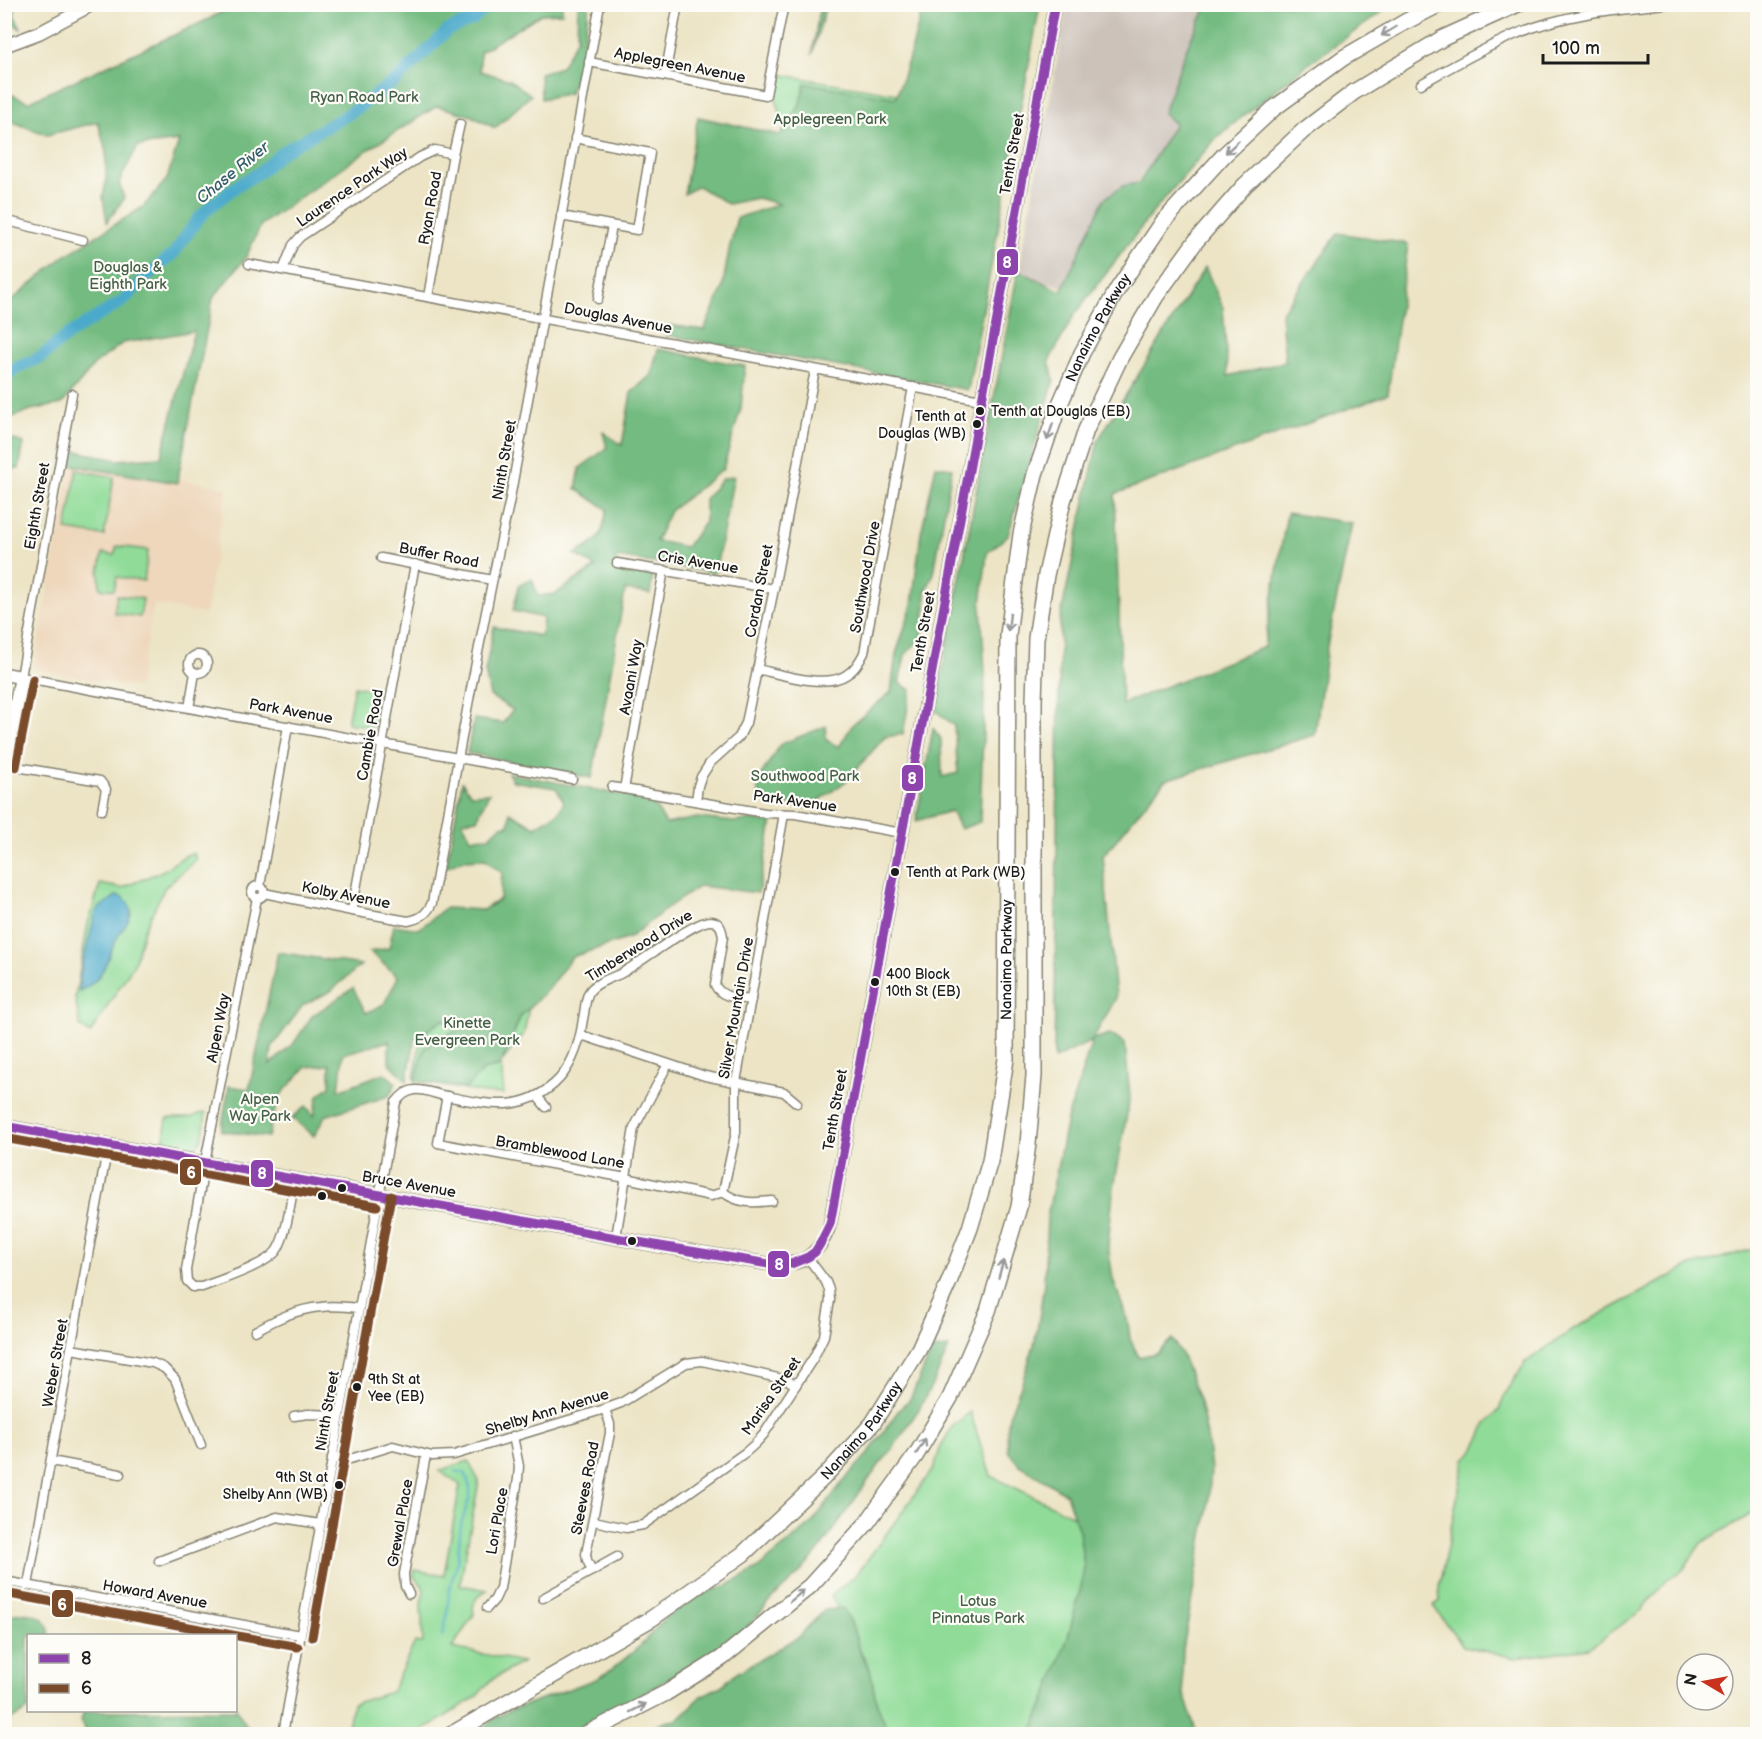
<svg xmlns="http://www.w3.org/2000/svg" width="1762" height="1739" font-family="'Balsamiq Sans',sans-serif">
	<rect width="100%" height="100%" fill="#fdfcf7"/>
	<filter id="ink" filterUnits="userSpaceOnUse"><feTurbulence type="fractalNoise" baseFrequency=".0167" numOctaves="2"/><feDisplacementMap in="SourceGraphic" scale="12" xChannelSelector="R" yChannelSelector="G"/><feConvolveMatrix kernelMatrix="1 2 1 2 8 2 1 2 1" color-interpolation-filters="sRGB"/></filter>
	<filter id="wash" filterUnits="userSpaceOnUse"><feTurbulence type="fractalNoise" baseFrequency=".008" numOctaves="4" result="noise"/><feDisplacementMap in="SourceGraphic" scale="24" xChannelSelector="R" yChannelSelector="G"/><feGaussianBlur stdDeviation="1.35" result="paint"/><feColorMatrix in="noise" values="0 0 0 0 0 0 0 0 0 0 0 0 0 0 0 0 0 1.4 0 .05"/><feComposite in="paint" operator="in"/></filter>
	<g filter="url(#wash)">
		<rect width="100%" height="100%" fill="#ece4c5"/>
		<polygon fill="#eed7bb" points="71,459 227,488 205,614 154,604 138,688 34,669"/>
		<polygon fill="#ccc2b9" points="1067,5 1204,5 1219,14 1166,118 1178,123 1062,287 1018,273"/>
		<g fill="#8fdb97" stroke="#567c5a" stroke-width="1.5">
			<polygon points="923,5 940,5 922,98 788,138 775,96 778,74 897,94 907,87"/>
			<polygon points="77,470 114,477 104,536 66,530"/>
			<polygon points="117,546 148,550 144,581 117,577 114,590 100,588 99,572 103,553 114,555"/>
			<polygon points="117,595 143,599 140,617 114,613"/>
			<polygon points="354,686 383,691 377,723 375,726 370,727 347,723"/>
			<polygon points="194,853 196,860 165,887 144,930 134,964 90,1034 80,1026 75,997 88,923 100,884 122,888 162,871 186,855"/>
			<polygon points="431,978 531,996 524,1034 501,1063 504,1094 483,1093 418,1081 414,1078"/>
			<path d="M 206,1113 C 204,1124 205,1143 194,1148 L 163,1142 L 167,1119 C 175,1117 185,1119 192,1117 C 198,1115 200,1113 206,1113 Z"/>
			<polygon points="1757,1248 1757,1511 1701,1543 1683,1570 1667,1580 1642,1610 1589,1648 1515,1658 1463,1646 1433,1606 1440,1601 1439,1587 1465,1459 1474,1451 1486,1424 1499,1410 1506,1391 1526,1362 1575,1328 1688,1267"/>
			<polygon points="970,1412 991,1476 1088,1523 1106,1621 1049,1734 872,1734 870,1669 831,1596 857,1574 934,1468 941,1446 952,1427"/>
			<path d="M 468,1461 L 479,1481 L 460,1585 L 487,1590 C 477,1596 471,1602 474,1614 L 452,1648 L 523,1662 L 491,1680 L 476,1697 L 418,1734 L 352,1734 L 348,1728 L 352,1704 L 391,1692 L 415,1642 L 423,1643 L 421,1603 L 424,1591 L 422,1585 L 414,1577 L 414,1570 L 444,1575 L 460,1485 L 439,1471 Z"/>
		</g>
		<g fill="#73bb80" stroke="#486c4e" stroke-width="1.5">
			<polygon points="5,4 16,5 14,14 21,29 5,18"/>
			<polygon points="234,5 562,5 562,13 541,14 480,52 480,71 510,80 531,95 495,128 472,116 437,106 369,149 261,225 246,257 213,298 177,483 71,465 72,450 117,460 161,457 194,331 123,343 94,365 62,404 31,410 7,419 5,422 4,307 63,257 143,207 167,179 179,141 138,146 119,182 124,199 107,222 103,198 106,181 106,152 98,122 47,135 5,119 4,84 8,93 28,102 209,19"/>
			<polygon points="578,5 589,5 582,54 570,93 541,99 540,73 561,67 577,38"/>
			<polygon points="820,5 826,5 812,55"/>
			<polygon points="923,5 1040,5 968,390 666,335 668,325 704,330 722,290 729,250 737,218 779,204 757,198 728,204 698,186 684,194 698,117 780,135 799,107 805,83 896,98 913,45"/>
			<polygon points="1205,5 1384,5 1381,13 1311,62 1217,137 1149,217 1075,314 1049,361 1054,380 1008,535 987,553 981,605 985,673 980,822 960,829 951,811 916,821 933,728 941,739 942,777 958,773 954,726 935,710 1018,270 1061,291 1104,199 1123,186 1139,183 1175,124 1163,113 1187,47 1207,6"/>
			<polygon points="1338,233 1408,244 1388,394 1115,494 1122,704 1264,647 1287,513 1352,523 1327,646 1315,735 1165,780 1103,856 1116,998 1093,1039 1110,1034 1125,1043 1130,1097 1113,1193 1108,1245 1113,1279 1128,1322 1130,1339 1139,1357 1157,1353 1172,1339 1181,1353 1200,1402 1207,1436 1211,1469 1208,1507 1183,1649 1182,1674 1184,1694 1197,1734 1031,1734 1050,1688 1068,1637 1082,1583 1084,1566 1079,1531 1066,1494 1019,1465 1008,1451 1007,1433 1009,1416 1022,1383 1034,1345 1038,1325 1044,1283 1047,1217 1067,1119 1092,1041 1054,1059 1060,620 1098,440 1205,267 1223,308 1228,376 1285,362 1281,314"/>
			<path d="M 658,349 L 745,366 L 741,408 L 723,469 L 670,511 L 656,541 L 686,547 L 705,522 L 705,499 L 722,479 L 734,476 L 715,573 L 617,557 L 613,569 L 653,576 L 650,594 L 625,590 L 592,778 L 467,753 L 474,719 L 503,723 L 513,710 L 490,696 L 485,671 L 494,627 L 541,636 L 543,618 L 513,611 L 519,585 L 532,579 L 538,596 L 555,594 L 596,567 L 575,554 C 602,540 601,538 607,509 L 576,489 L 580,468 L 607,448 L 603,432 L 622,445 L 631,393 L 651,375 Z"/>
			<polygon points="11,439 24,443 19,469 5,468 5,442"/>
			<polygon points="936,466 952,468 934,573 926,591 926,606 922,637 905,655 899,683 911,690 903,734 885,737 845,782 809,808 759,799 757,781 781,744 826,726 826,740 839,747 853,724 891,692 896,654 912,605 921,533"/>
			<polygon points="508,773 652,801 666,824 697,818 734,822 752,820 772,823 758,893 700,886 670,906 629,938 572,957 547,990 521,1016 500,1066 484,1070 465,1089 415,1081 425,1047 465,1025 443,1020 415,1039 407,1081 389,1062 389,1041 343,1054 339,1090 384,1073 396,1083 389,1096 325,1116 314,1136 292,1118 306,1106 314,1116 318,1096 330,1086 330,1065 306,1067 278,1098 268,1137 221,1131 229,1086 249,1089 278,952 361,965 331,991 303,1005 272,1047 270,1065 294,1043 312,1016 353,988 366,1013 384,1004 398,977 370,952 389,948 394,925 419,929 445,908 483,910 500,899 502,873 485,859 462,860 446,867 462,782 471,794 489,793 477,819 462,821 471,838 489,837 501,826 509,825 510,812 535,827 558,813 564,802 556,788 513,781"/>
			<polygon points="949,1348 935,1379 919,1409 891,1451 879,1465 820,1549 798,1575 774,1597 739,1637 709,1656 631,1700 586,1726 565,1734 481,1734 482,1732 493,1719 509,1711 596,1679 611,1670 640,1646 665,1618 694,1599 710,1591 728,1585 757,1569 785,1546 812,1523 844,1480 868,1454 898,1411 910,1399 932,1350"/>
			<path d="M 843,1608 L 851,1622 L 861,1654 L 870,1669 L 876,1701 L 889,1734 L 639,1734 C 652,1726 663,1721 677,1720 L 703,1695 L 721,1686 L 738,1672 L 799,1637 L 812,1622 L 825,1610 Z"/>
			<path d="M 5,1609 L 7,1610 L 8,1616 C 19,1611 42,1612 48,1626 C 49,1629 49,1632 49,1635 L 28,1636 L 28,1710 L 5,1723 Z"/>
			<polygon points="236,1708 247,1727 264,1734 87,1734 81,1720 84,1711 236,1710"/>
		</g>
		<path fill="#4caacb" stroke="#346374" stroke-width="1.5" d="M 116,896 L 123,897 C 127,901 132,907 131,913 C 130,922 121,930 117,938 C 105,960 107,979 79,991 L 80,974 L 96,911 L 100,907 Z"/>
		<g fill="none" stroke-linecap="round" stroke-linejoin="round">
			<polyline stroke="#4caacb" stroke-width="2" points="442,1636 447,1617 449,1590 457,1564 461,1524 470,1496 470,1488 465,1473 455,1471"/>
			<polyline stroke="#4caacb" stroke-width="12" points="4,378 18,367 41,357 69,334 123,301 145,278 174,253 197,220 210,207 238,185 260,172 282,152 347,115 398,79 448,30 472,20 490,4"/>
		</g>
	</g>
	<g filter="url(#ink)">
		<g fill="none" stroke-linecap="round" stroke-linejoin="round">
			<g stroke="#848070" stroke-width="11">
				<g id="street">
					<polyline points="589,62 766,95 784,4"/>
					<polyline points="665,76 678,4"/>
					<path d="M 1421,84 C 1451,67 1482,49 1514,35 C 1562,14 1615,9 1667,4"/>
					<polyline points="561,216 637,230 650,153 575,138"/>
					<polyline points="4,220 83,240"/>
					<polyline points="249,264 981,400"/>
					<polyline points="283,270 293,245 300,237 420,157 435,150 453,154"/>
					<polyline points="428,297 453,154 460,124"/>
					<polyline points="598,299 612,226"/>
					<polyline points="72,394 21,677 572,779"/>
					<polyline points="381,558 492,580"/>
					<polyline points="617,563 774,589"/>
					<circle cx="198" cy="664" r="9"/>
					<path d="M 757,669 C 780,674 825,689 846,675 C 855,670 860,661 864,653 L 913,387"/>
					<polyline points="189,708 195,673"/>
					<polyline points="5,765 100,781 106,789 102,810"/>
					<polyline points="612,787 765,813 795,814 902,833"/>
					<polyline points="624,789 664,570"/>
					<polyline points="696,801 698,786 701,777 710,763 739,737 746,723 774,589 815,370"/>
					<circle cx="258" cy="892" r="6"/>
					<polyline points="260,886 288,726"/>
					<path d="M 264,893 L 352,911 L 408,921 C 420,919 427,914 432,903 C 456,770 479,637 509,504 L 600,4"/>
					<path d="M 257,898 L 205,1162 L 186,1270 L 187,1281 L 193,1287 L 202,1287 C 220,1280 267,1265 277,1250 C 287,1235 291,1198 295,1179"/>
					<polyline points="352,911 415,564"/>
					<polyline points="581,1035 705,1076 784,1092 797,1103"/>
					<polyline points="447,1096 438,1143 626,1178 711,1196 723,1192"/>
					<polyline points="537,1096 546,1107"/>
					<path d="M 772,1201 C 753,1203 739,1204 723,1192 L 736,1132 L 736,1082 L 784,814"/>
					<polyline points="616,1237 634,1128 668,1064"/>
					<path d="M 255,1331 C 276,1319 297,1309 321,1307 C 333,1305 346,1307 359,1308"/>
					<polyline points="71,1349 153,1363 164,1368 175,1379 201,1445"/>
					<polyline points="294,1416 308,1414 339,1415"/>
					<polyline points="332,1458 350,1459 393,1446 432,1456 454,1455 605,1409 621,1403 686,1363 702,1361 787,1380 796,1385"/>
					<polyline points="51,1461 120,1474"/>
					<polyline points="594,1521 626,1528 643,1525 746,1452 755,1444 764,1434 814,1357 824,1336 830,1300 829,1290 826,1282 808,1258"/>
					<polyline points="159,1561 277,1517 320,1524"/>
					<polyline points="592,1571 587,1560 586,1554 610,1433 610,1424 605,1409"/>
					<polyline points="4,1581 300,1635"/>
					<polyline points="28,1585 108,1145"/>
					<polyline points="409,1594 405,1586 404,1574 426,1455"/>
					<polyline points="543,1598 617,1557"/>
					<polyline points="487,1608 495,1599 500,1588 518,1479 519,1466 513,1436"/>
					<path d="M 283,1734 L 396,1102 C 401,1096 406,1091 415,1090 C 422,1089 433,1093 441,1095 C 483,1103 518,1115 554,1084 C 572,1068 580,1041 583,1019 C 585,1011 585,999 589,992 C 594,983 611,978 620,974 C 639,964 694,921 710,921 C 720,921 722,929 723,937 L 715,985 C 721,998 738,998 751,1000"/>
				</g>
			</g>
			<g stroke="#848070" stroke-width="15">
				<g id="secondary">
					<polyline points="4,46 39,33 93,4"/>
					<polyline points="4,674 21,677 4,765"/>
					<path d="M 4,1126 L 660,1246 L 769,1264 C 802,1267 819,1256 830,1224 L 1055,4"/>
				</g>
			</g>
			<g stroke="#848070" stroke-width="18">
				<g id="highway">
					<path id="s1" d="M 452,1734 L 651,1619 L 743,1554 L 823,1478 L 873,1423 L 919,1349 L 949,1282 L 970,1228 L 990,1161 L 1006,1059 L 1008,635 L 1021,534 L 1035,474 L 1057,411 L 1082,353 L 1117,290 L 1163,222 L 1224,155 L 1273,109 L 1343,58 L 1405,22 L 1440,4"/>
					<polyline points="586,1734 666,1693 722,1658 810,1586 866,1524 916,1455 950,1398 988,1311 1019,1207 1028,1144 1034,1076 1034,701 1036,638 1046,575 1063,501 1086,430 1120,358 1156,296 1196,241 1244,186 1303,131 1354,92 1443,38 1518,4"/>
				</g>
			</g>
			<use href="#street" stroke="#fff" stroke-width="8"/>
			<use href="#secondary" stroke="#fff" stroke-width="12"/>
			<use href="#highway" stroke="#fff" stroke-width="15"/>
			<g stroke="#fdfcf7" stroke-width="14">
				<polyline id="bus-1" points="4,1126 660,1246 769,1264 791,1264 808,1257 815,1252 820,1244 830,1224 1055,4"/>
			</g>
			<g stroke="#fdfcf7" stroke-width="14">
				<g id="bus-2">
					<polyline points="16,767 33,679"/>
					<polyline points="4,1138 377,1206"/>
					<polyline points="4,1593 298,1647"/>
					<polyline points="312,1637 391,1196"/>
				</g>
			</g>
			<use href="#bus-1" stroke="#8e44ad" stroke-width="9"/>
			<use href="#bus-2" stroke="#7a4b2a" stroke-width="9"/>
		</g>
		<defs><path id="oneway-shaft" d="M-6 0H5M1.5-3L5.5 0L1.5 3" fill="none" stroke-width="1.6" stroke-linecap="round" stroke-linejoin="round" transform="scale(1.5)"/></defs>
		<g stroke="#999">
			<use href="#oneway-shaft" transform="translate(1389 31) rotate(149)"/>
			<use href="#oneway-shaft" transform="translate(1232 147) rotate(137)"/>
			<use href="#oneway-shaft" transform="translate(1050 432) rotate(109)"/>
			<use href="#oneway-shaft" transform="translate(1009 622) rotate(97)"/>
			<use href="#oneway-shaft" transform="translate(1001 1269) rotate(-74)"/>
			<use href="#oneway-shaft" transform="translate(921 1446) rotate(-59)"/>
			<use href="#oneway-shaft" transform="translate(797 1596) rotate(-39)"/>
			<use href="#oneway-shaft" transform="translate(638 1708) rotate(-27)"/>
		</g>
	</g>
	<g fill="#1c1c1c" stroke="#fdfcf7" stroke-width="2">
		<circle cx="980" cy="411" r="5"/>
		<circle cx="977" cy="424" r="5"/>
		<circle cx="895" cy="872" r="5"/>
		<circle cx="875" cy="982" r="5"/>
		<circle cx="342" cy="1188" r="5"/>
		<circle cx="322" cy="1196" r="5"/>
		<circle cx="632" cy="1241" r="5"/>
		<circle cx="357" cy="1387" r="5"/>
		<circle cx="339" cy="1485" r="5"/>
	</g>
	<g text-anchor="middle" stroke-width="4.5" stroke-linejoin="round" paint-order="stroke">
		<g font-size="14" fill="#1c1c1c" stroke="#fdfcf7" text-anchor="start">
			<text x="991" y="416">Tenth at Douglas (EB)</text>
			<text x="966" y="421" text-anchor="end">Tenth at<tspan x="966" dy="17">Douglas (WB)</tspan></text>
			<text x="906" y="877">Tenth at Park (WB)</text>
			<text x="886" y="979">400 Block<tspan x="886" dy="17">10th St (EB)</tspan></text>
			<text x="368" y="1384">9th St at<tspan x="368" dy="17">Yee (EB)</tspan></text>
			<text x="328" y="1482" text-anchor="end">9th St at<tspan x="328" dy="17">Shelby Ann (WB)</tspan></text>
		</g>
		<g font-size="15" fill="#1c1c1c" stroke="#fdfcf7">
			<text transform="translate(680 65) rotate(11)" y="5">Applegreen Avenue</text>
			<text transform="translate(1012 154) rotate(-80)" y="5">Tenth Street</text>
			<text transform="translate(352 187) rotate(-34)" y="5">Laurence Park Way</text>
			<text transform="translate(430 208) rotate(-80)" y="5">Ryan Road</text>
			<text transform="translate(618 318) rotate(11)" y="5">Douglas Avenue</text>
			<text dy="5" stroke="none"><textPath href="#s1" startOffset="1666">Nanaimo Parkway</textPath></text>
			<text transform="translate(504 460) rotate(-80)" y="5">Ninth Street</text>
			<text transform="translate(37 506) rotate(-80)" y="5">Eighth Street</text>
			<text transform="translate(439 555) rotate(11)" y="5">Buffer Road</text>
			<text transform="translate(698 562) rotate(9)" y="5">Cris Avenue</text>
			<text transform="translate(865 577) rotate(-80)" y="5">Southwood Drive</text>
			<text transform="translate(759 591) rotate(-79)" y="5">Cordan Street</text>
			<text transform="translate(923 632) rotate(-80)" y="5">Tenth Street</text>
			<text transform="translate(631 677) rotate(-80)" y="5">Avaani Way</text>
			<text transform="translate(291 711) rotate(10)" y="5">Park Avenue</text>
			<text transform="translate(370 735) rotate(-80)" y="5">Cambie Road</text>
			<text transform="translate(795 801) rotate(8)" y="5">Park Avenue</text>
			<text transform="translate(346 895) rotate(11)" y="5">Kolby Avenue</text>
			<text transform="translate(639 946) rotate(-32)" y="5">Timberwood Drive</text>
			<text dy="5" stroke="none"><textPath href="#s1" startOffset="1018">Nanaimo Parkway</textPath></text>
			<text transform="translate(736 1008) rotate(-80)" y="5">Silver Mountain Drive</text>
			<text transform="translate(218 1028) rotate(-79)" y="5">Alpen Way</text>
			<text transform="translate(835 1110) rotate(-80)" y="5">Tenth Street</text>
			<text transform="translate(560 1152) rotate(10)" y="5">Bramblewood Lane</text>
			<text transform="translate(409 1184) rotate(10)" y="5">Bruce Avenue</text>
			<text transform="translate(55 1363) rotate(-80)" y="5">Weber Street</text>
			<text transform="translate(771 1396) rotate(-55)" y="5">Marisa Street</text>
			<text transform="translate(327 1411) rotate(-80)" y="5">Ninth Street</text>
			<text transform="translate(547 1412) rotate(-17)" y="5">Shelby Ann Avenue</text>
			<text dy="5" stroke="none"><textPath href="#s1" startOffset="514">Nanaimo Parkway</textPath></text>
			<text transform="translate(585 1488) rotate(-79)" y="5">Steeves Road</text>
			<text transform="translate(497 1521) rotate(-80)" y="5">Lori Place</text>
			<text transform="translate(400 1523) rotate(-80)" y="5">Grewal Place</text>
			<text transform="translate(155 1594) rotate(10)" y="5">Howard Avenue</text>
		</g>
		<g font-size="15" fill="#445f47" stroke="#fdfcf7">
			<text x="364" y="102">Ryan Road Park</text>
			<text x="830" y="124">Applegreen Park</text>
			<text x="128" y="272">Douglas &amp;<tspan x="128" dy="17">Eighth Park</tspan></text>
			<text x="805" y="781">Southwood Park</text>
			<text x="467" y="1028">Kinette<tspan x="467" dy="17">Evergreen Park</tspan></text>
			<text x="260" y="1104">Alpen<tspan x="260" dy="17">Way Park</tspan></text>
			<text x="978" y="1606">Lotus<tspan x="978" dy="17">Pinnatus Park</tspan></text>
		</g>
		<g font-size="16" font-style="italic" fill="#325c6b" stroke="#fdfcf7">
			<text transform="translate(232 172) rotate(-39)" y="6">Chase River</text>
		</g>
	</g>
	<g stroke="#fdfcf7" stroke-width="2">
		<rect x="996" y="248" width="23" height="28" rx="6" fill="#8e44ad"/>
		<rect x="901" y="764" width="23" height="28" rx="6" fill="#8e44ad"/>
		<rect x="179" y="1158" width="23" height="28" rx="6" fill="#7a4b2a"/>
		<rect x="250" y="1159" width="24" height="29" rx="6" fill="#8e44ad"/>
		<rect x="767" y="1250" width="23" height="28" rx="6" fill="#8e44ad"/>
		<rect x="51" y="1589" width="23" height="29" rx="6" fill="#7a4b2a"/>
	</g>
	<g font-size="16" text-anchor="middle" font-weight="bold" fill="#fff">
		<text x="1007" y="268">8</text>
		<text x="912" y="784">8</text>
		<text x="191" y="1178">6</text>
		<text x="262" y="1179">8</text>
		<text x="779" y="1270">8</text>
		<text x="62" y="1610">6</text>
	</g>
	<rect width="1762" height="1739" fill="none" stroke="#fdfcf7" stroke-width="24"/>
	<rect x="27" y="1634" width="210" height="78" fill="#fdfcf7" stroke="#a3a29f" stroke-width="1.5"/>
	<rect x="39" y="1654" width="30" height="9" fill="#8e44ad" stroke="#a3a29f" stroke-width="1.5"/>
	<text x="81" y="1664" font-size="18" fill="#1c1c1c">8</text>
	<rect x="39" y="1684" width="30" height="9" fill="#7a4b2a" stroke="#a3a29f" stroke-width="1.5"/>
	<text x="81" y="1694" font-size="18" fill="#1c1c1c">6</text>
	<g transform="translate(1705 1682) rotate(280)"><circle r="28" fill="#fdfcf7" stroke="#a3a29f" stroke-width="1.5"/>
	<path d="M0-4.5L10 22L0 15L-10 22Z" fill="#c8321e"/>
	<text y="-9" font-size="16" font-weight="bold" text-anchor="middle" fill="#1c1c1c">N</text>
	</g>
	<path d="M1543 54v9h105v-9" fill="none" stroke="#1c1c1c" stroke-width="3"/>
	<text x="1552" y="54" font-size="18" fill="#1c1c1c" stroke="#fdfcf7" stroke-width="4.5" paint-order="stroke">100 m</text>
</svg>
